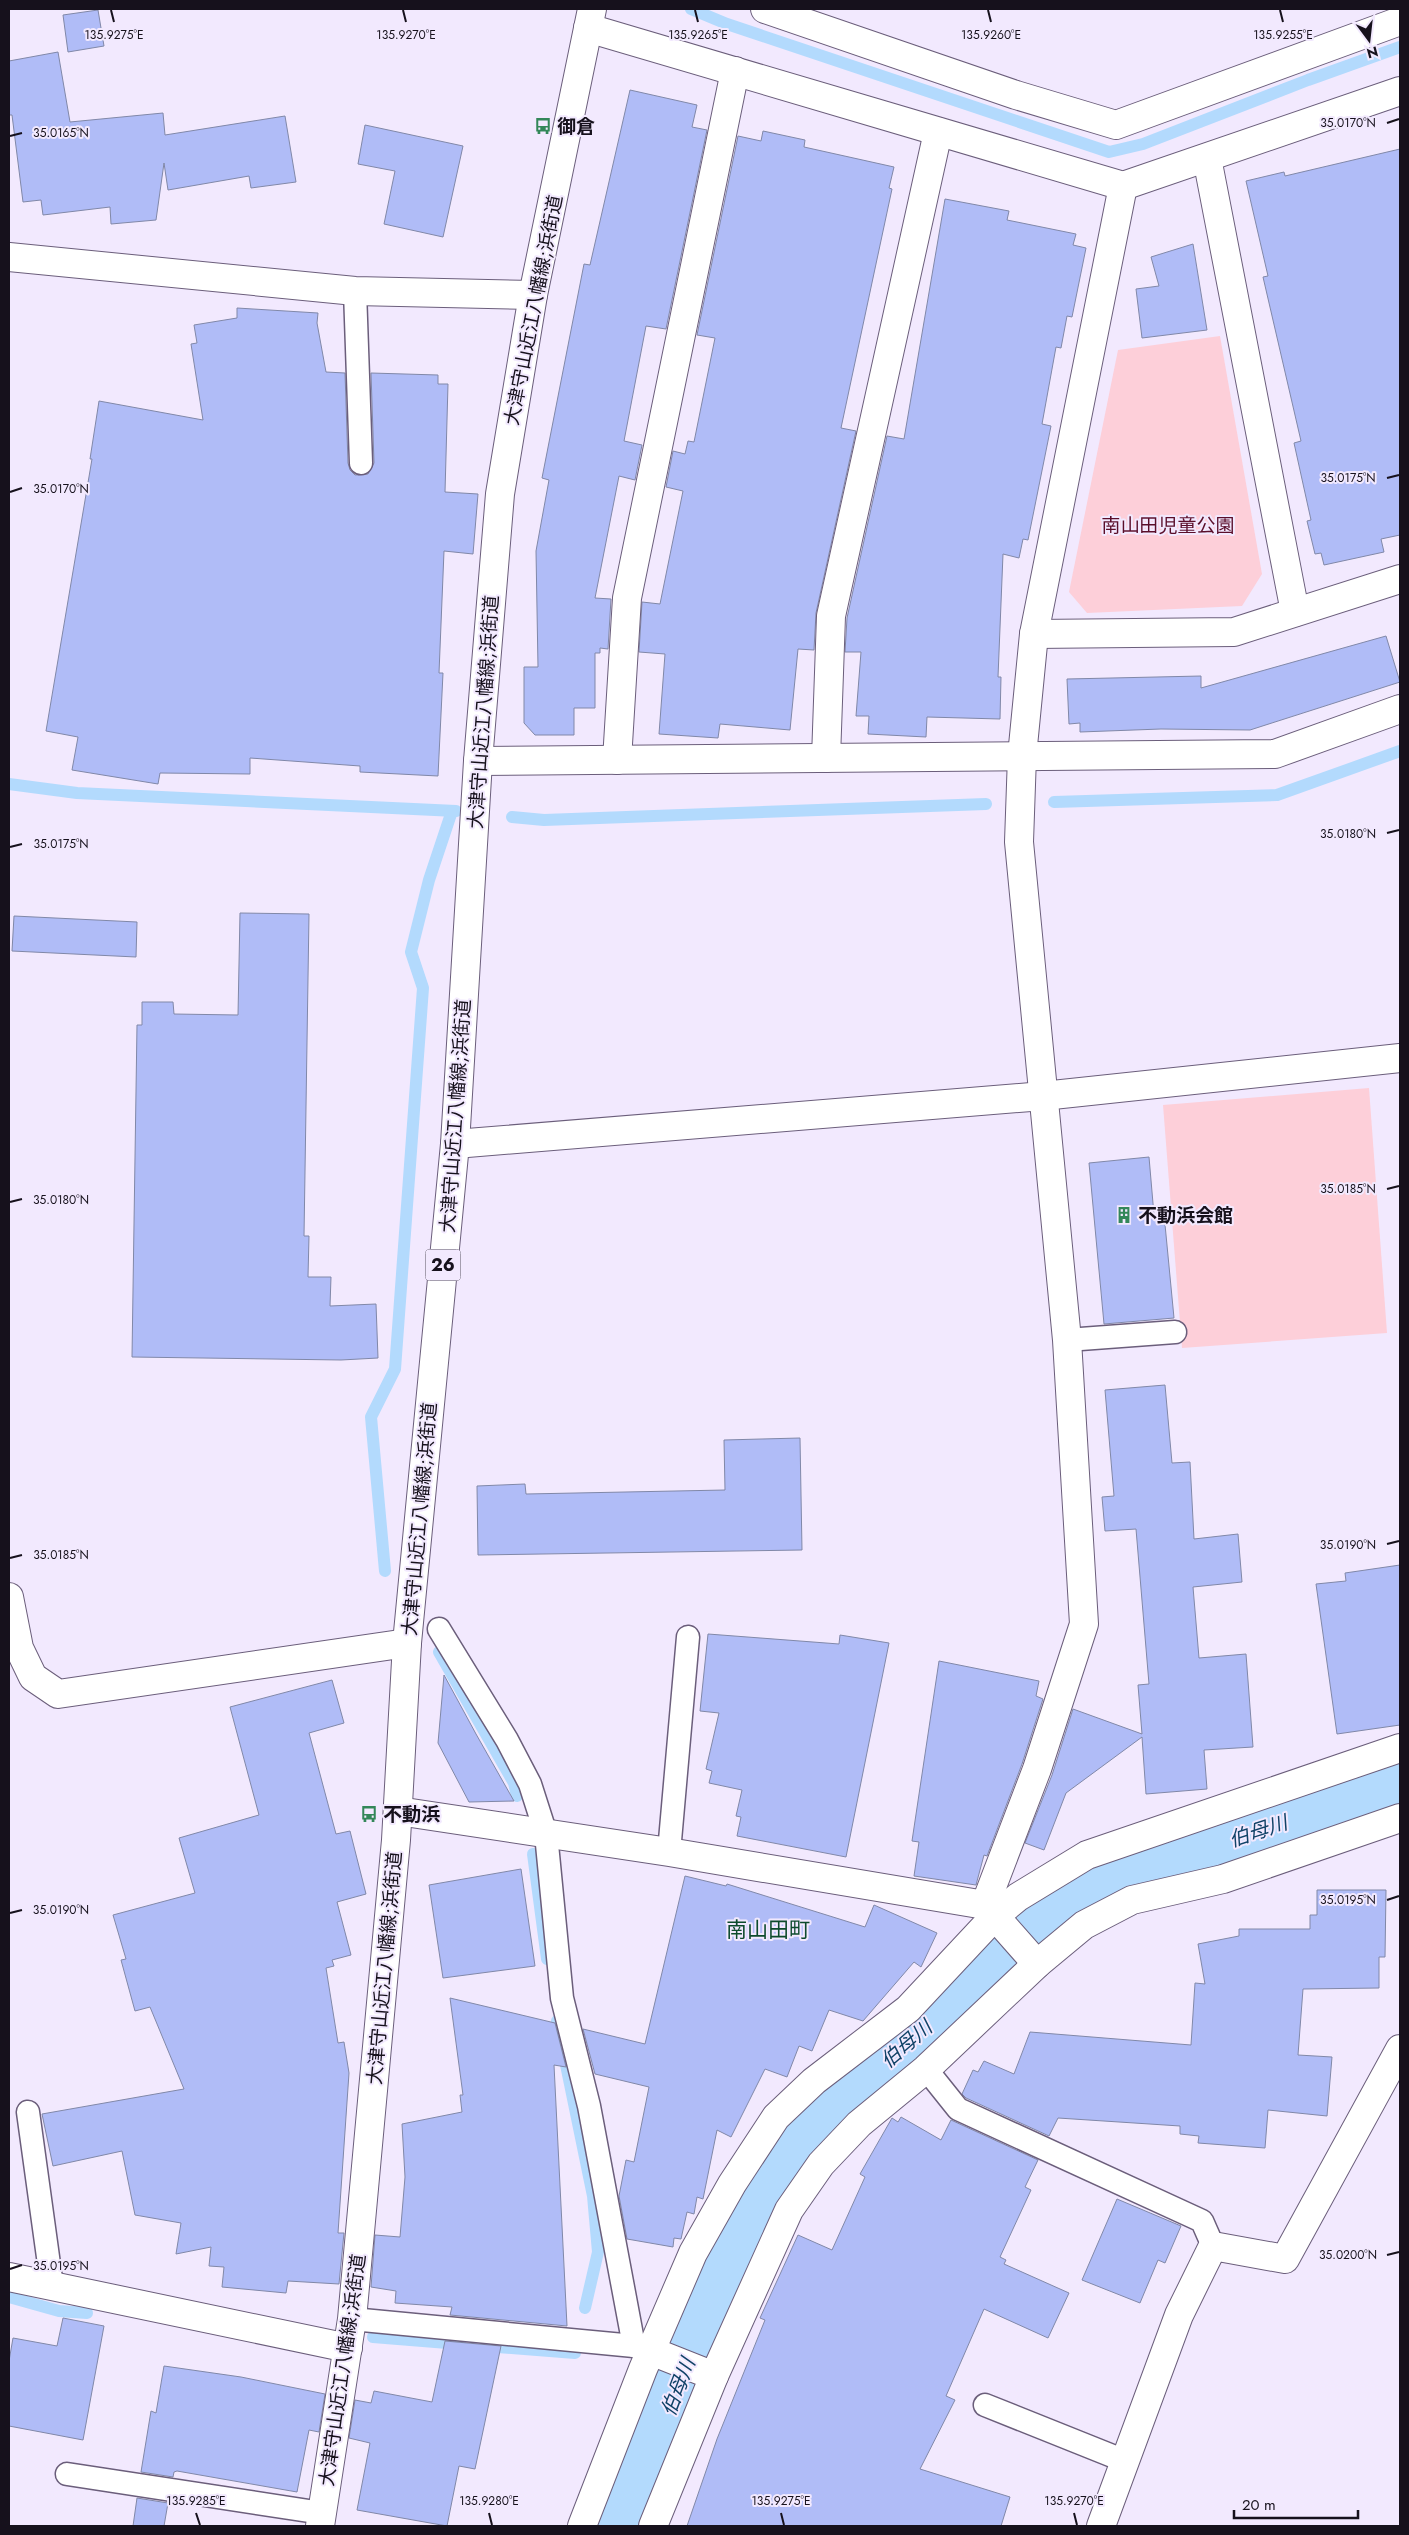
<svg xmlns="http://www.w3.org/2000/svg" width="1409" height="2535" font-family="Jost,'Noto Sans JP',sans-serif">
	<rect width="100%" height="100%" fill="#f2e9fe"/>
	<g fill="#fdcfd9">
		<polygon points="1220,336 1262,574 1242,606 1087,613 1069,592 1118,350"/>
		<polygon points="1369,1088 1387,1333 1182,1348 1163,1105"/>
	</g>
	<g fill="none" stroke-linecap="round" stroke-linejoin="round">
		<g stroke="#b3dafd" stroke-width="12">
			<polyline points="691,9 727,24 1109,152 1143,144 1308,80 1400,47"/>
			<polyline points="9,784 77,793 456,811"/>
			<polyline points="1054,802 1277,795 1400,751"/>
			<polyline points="512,817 544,820 986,804"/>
			<polyline points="385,1571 371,1417 395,1369 423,988 411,952 429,880 452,811"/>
			<polyline points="439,1652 514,1783 517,1796"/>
			<polyline points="533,1854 547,1959"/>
			<polyline points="557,2021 593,2196 598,2252 585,2308"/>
			<polyline points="9,2297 59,2311 87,2313"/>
			<polyline points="373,2337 460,2344"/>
			<polyline points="485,2346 575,2353"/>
		</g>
		<polyline stroke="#b3dafd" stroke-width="74" points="625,2526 721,2273 765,2188 803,2134 1086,1886 1341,1806 1400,1785"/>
	</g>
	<g fill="#b0bcf7" stroke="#8188a8">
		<polygon points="98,10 104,46 68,52 63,15"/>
		<polygon points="58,52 70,122 163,113 165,135 285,116 296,182 251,188 249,176 168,190 164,163 156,220 111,224 110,207 43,215 41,200 23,202 12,115 9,115 9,61"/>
		<polygon points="630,90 697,105 692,127 707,130 666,329 646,326 624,441 642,445 635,480 619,476 595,598 611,599 608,649 600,648 600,653 595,653 595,708 574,708 574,735 535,735 524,723 524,667 538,667 536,551 549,480 542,478 584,264 590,265"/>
		<polygon points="365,125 463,146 443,237 384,224 395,171 358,164"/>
		<polygon points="763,131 805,140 804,147 894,167 889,188 892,189 841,428 856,431 816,613 814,650 798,649 790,730 720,724 718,738 659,734 665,654 639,652 642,602 660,604 683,491 666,487 673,451 685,454 688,441 694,442 715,338 697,335 738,136 761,141"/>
		<polygon points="1400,149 1400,535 1381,539 1384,552 1324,565 1321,553 1315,554 1307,521 1311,520 1294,443 1301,441 1263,277 1268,276 1246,181 1284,172 1285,176"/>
		<polygon points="945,199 1009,211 1007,220 1076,234 1073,245 1086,248 1072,317 1067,316 1061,348 1056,347 1042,424 1051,426 1028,540 1023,539 1019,558 1003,554 998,677 1001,677 1000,719 927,717 926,737 868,734 869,716 856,716 861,652 845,652 847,618 887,436 904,439"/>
		<polygon points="1193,244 1207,330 1142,338 1136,289 1159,286 1151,257"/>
		<polygon points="237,308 318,313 317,323 326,372 345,373 348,463 350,470 355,475 368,474 374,463 371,373 438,375 438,384 448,384 445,492 478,494 473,554 444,551 439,673 443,673 438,776 360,772 360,766 250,758 250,774 160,773 158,784 72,770 78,737 46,731 92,459 90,459 99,401 203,420 191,344 197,343 194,325 237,318"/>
		<polygon points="1386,636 1400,682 1250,730 1161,729 1080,732 1080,723 1069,724 1067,679 1201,676 1201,688"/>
		<polygon points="240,913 309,914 304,1236 309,1236 308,1277 331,1277 330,1306 376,1304 378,1358 341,1360 132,1357 137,1025 142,1025 142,1002 173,1002 174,1014 238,1015"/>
		<polygon points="14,916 137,922 136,957 12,951"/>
		<polygon points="1149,1157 1154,1215 1164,1214 1174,1318 1104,1324 1089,1163"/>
		<polygon points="1165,1385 1172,1463 1190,1462 1194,1539 1238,1534 1242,1582 1193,1587 1199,1658 1246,1654 1253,1747 1204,1750 1207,1789 1146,1794 1142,1737 1066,1793 1044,1850 1025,1843 1052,1775 1073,1709 1142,1734 1138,1685 1149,1684 1136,1529 1105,1531 1102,1497 1114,1496 1105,1390"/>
		<polygon points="800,1438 802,1550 478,1555 477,1486 525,1484 526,1494 725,1490 724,1440"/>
		<polygon points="1400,1565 1400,1725 1337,1734 1316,1584 1346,1581 1345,1573"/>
		<polygon points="708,1634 839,1644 840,1635 889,1643 846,1857 737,1836 741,1817 736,1816 742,1790 709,1783 712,1771 706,1769 719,1713 700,1711"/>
		<polygon points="939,1661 1039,1681 1036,1696 1043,1699 1022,1764 987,1856 984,1855 976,1885 914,1876 919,1842 912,1841"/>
		<polygon points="444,1675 476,1734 514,1801 469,1802 438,1743"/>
		<polygon points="332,1680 344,1723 309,1733 336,1834 350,1831 366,1894 337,1902 351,1955 332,1960 334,1966 326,1968 338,2043 344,2042 349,2073 338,2233 344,2233 339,2284 288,2281 286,2293 222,2287 224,2267 209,2266 211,2247 176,2254 181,2223 135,2215 122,2151 53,2166 42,2114 184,2089 150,2007 135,2011 121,1960 126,1959 113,1915 195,1893 179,1838 259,1815 230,1707"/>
		<polygon points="521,1869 535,1966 443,1978 429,1885"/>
		<polygon points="685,1876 726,1886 727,1884 865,1927 874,1905 937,1933 921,1967 914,1962 863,2021 829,2010 812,2051 799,2046 787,2077 765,2069 731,2137 717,2130 703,2199 697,2197 694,2214 687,2212 681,2239 674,2238 673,2247 627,2239 619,2196 626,2160 634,2162 649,2087 595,2074 583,2029 645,2044"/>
		<polygon points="1317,1890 1386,1890 1385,1957 1379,1957 1379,1988 1303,1989 1298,2055 1332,2057 1327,2116 1268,2110 1265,2148 1198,2143 1199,2136 1180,2134 1180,2126 1058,2118 1049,2136 966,2098 962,2094 973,2070 978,2072 984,2061 1014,2074 1030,2032 1191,2045 1195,1983 1205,1984 1198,1944 1239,1936 1239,1929 1310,1929 1310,1915 1317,1915"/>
		<polygon points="450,1998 555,2023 566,2067 554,2065 567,2326 450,2315 452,2307 395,2303 396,2291 371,2287 375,2235 400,2237 405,2177 402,2124 462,2112 460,2095 463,2095"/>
		<polygon points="901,2117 941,2140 951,2120 1038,2160 1025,2187 1031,2190 1000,2257 1006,2260 1004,2264 1069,2293 1048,2338 984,2309 946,2396 955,2400 920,2469 1010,2497 1001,2526 687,2526 717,2439 765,2320 760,2318 798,2235 832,2250 865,2177 860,2174 892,2118 898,2122"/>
		<polygon points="1117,2199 1181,2226 1165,2263 1158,2260 1140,2303 1082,2280"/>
		<polygon points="63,2318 104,2326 83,2440 9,2426 9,2361 13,2338 57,2346"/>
		<polygon points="445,2341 501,2346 475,2469 459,2466 447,2526 357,2510 370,2443 349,2438 355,2400 371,2403 374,2391 432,2402"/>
		<polygon points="164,2366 241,2377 325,2394 319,2432 309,2430 297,2492 177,2471 174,2472 173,2477 141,2472 151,2411 156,2413"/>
		<polygon points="137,2498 168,2503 164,2526 133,2526"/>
	</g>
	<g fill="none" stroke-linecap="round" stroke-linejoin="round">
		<g stroke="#6b5e7b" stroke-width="25">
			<g id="lane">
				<polyline points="355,291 361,463"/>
				<polyline points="1067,1340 1175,1332"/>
				<polyline points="439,1629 507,1740 530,1784 546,1834 562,1998 589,2106 634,2346"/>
				<polyline points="669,1852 688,1637"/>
				<polyline points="926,2069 958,2109 1202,2221 1213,2246"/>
				<polyline points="28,2112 52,2286"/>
				<polyline points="352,2319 634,2346 649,2350"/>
				<polyline points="985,2405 1125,2461"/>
				<polyline points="67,2474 322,2513"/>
			</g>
		</g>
		<g stroke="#6b5e7b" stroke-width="30">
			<g id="street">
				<polyline points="765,9 1016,95 1116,125 1400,21"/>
				<polyline points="588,28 1123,186 1400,91"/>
				<polyline points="1207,158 1295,612"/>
				<polyline points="9,257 355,291 533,295"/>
				<polyline points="1034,634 1234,632 1400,579"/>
				<polyline points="826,758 831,616 938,132"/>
				<polyline points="617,760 627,598 735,71"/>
				<polyline points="478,761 1275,754 1400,709"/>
				<polyline points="455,1144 1043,1096 1400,1058"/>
				<polyline points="9,1597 19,1648 33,1677 58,1694 407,1643"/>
				<polyline points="398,1811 669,1852 985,1905 1037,1964"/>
				<polyline points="985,1905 1037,1769 1084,1624 1067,1340 1019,842 1022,756 1034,634 1123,186"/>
				<polyline points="9,2277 348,2348"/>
				<polyline points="651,2351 714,2376"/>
				<polyline points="582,2526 643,2369 693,2253 732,2184 776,2117 814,2081 908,2009 995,1916 1018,1897 1087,1855 1400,1748"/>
				<polyline points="653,2526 714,2376 789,2210 821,2164 859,2124 926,2069 1037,1964 1084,1925 1132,1900 1223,1879 1400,1818"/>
				<polyline points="1101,2526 1179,2315 1213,2246 1285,2259 1400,2049"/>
			</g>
		</g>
		<g stroke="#6b5e7b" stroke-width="30">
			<polyline id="primary" points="320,2526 352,2319 396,1840 407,1643 455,1144 478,761 500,494 533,295 592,9"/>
		</g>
		<use href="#lane" stroke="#fff" stroke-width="22"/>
		<use href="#street" stroke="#fff" stroke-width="28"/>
		<use href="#primary" stroke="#fff" stroke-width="28"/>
	</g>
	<path fill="none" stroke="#16111c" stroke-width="2" d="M 111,10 L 114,22M 403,10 L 406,22M 695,10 L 698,22M 988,10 L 991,22M 1280,10 L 1283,22M 1387,123 L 1399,119M 10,136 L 22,133M 1387,478 L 1399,475M 10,492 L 22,488M 1387,833 L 1399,830M 10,847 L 22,844M 1387,1189 L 1399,1186M 10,1202 L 22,1199M 1387,1544 L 1399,1541M 10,1558 L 22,1555M 1387,1900 L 1399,1896M 10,1913 L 22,1910M 1387,2255 L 1399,2252M 10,2269 L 22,2265M 196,2513 L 200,2525M 489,2513 L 492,2525M 781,2513 L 784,2525M 1074,2513 L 1077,2525"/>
	<defs>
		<g id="bus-bare" transform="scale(1.35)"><path d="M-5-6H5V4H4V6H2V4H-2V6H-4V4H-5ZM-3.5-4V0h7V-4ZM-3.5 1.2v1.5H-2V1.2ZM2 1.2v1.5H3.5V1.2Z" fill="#338759" stroke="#f2e9fe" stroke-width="2.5" paint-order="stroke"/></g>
		<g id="building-bare" transform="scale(1.35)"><path d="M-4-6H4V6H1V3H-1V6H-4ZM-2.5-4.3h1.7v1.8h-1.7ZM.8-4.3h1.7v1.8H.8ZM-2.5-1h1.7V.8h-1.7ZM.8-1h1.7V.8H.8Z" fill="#338759" stroke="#f2e9fe" stroke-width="2.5" paint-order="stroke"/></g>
	</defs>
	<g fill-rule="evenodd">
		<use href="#bus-bare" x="543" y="126"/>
		<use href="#building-bare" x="1124" y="1215"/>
		<use href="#bus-bare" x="369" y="1814"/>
	</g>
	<g text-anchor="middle" stroke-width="4" stroke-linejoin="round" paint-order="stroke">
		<rect fill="#f2e9fe" stroke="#585260" stroke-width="1" x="425.5" y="1249.5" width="35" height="31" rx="4"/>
		<g font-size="18" font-weight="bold" fill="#16111c">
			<text x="443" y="1271">26</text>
		</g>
		<g font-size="19" font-weight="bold" fill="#16111c" stroke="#f2e9fe" text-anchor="start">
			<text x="557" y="133">御倉</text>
			<text x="1138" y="1222">不動浜会館</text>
			<text x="383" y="1821">不動浜</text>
		</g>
		<g font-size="19" fill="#16111c" stroke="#f2e9fe">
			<text transform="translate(533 310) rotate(-79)" y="7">大津守山近江八幡線;浜街道</text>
			<text transform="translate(483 712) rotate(-86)" y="7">大津守山近江八幡線;浜街道</text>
			<text transform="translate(455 1116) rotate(-86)" y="7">大津守山近江八幡線;浜街道</text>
			<text transform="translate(419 1519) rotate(-85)" y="7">大津守山近江八幡線;浜街道</text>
			<text transform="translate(384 1968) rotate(-85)" y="7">大津守山近江八幡線;浜街道</text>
			<text transform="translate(342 2370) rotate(-82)" y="7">大津守山近江八幡線;浜街道</text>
		</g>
		<g font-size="19" fill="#5a0e2a" stroke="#f2e9fe">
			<text x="1168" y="532">南山田児童公園</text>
		</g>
		<g font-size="20" font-style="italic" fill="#104267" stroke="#f2e9fe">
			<text transform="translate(1258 1831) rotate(-18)" y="7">伯母川</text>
			<text transform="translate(906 2044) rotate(-41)" y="7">伯母川</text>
			<text transform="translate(678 2387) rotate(-69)" y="7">伯母川</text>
		</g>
		<g font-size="21" fill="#0e4b2d" stroke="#f2e9fe">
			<text x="768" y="1937">南山田町</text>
		</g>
	</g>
	<g font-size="12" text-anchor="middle" fill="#16111c" stroke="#f2e9fe" stroke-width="4" stroke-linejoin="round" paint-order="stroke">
		<text x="114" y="39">135.9275°E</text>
		<text x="406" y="39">135.9270°E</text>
		<text x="698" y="39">135.9265°E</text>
		<text x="991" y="39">135.9260°E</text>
		<text x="1283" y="39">135.9255°E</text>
		<text x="1348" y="127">35.0170°N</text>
		<text x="61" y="137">35.0165°N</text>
		<text x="1348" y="482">35.0175°N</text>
		<text x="61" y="493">35.0170°N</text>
		<text x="1348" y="838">35.0180°N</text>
		<text x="61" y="848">35.0175°N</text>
		<text x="1348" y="1193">35.0185°N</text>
		<text x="61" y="1204">35.0180°N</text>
		<text x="1348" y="1549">35.0190°N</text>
		<text x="61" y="1559">35.0185°N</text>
		<text x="1348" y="1904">35.0195°N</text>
		<text x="61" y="1914">35.0190°N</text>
		<text x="1348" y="2259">35.0200°N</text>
		<text x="61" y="2270">35.0195°N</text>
		<text x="196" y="2505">135.9285°E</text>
		<text x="489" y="2505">135.9280°E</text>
		<text x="781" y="2505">135.9275°E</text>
		<text x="1074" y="2505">135.9270°E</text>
	</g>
	<rect width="1409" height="2535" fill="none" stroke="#16111c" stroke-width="20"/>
	<g transform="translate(1369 40) rotate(165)" stroke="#f2e9fe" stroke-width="4" paint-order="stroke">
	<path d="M0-4L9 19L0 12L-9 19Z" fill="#16111c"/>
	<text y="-8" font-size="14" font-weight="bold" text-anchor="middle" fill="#16111c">N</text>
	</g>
	<path d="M1234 2510v8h124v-8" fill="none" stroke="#16111c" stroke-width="2.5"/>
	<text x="1242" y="2510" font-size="15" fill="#16111c" stroke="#f2e9fe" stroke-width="4" paint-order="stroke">20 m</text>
</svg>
